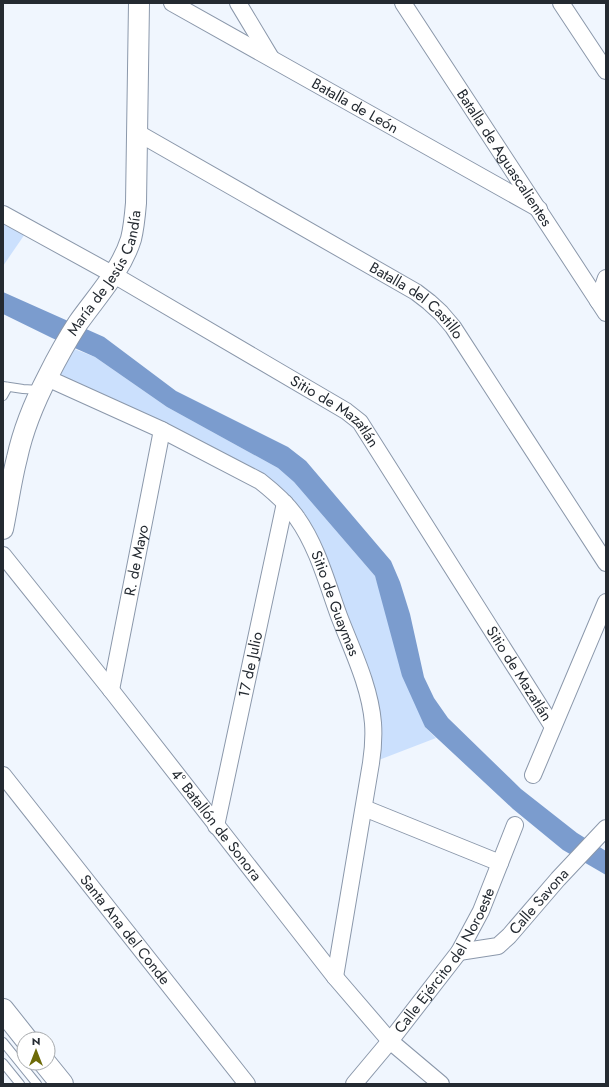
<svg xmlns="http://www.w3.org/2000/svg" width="609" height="1087" font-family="Jost,sans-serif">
	<rect width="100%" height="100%" fill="#f0f6fe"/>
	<g fill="#cbe0fd">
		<polygon points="3,214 29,228 3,266"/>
		<polygon points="64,345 95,357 167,407 278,468 294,482 375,576 425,727 436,738 371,763 370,703 321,566 275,492 47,378"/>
	</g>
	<polygon fill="#7b9cce" points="3,292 104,337 176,391 288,447 306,461 391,561 400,582 410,614 424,677 434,698 448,718 521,789 577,833 606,851 606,875 563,850 513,809 425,727 402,676 375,576 294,482 278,468 167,407 95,357 52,338 3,314"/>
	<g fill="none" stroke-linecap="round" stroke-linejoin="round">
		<g stroke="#8b98ab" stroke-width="10">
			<g id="service">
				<polyline points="3,386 23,389 40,390"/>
				<polyline points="3,396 8,387"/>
				<polyline points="3,1042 37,1084"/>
				<polyline points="3,1063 20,1084"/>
			</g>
		</g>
		<g stroke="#8b98ab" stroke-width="18">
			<g id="minor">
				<path id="s1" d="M 172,3 L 539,209"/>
				<polyline points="238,3 271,58"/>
				<path id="s2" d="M 403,3 L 606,313"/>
				<polyline points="561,3 606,71"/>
				<path id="s3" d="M 138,133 L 416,292 L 429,302 L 441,313 L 453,327 L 606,563"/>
				<path id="s4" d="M 3,214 L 114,275 L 346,411 L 360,422 L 553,727"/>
				<polyline points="598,301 606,278"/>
				<path id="s5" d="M 47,378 L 162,430 L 260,481 C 274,492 287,503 297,518 C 317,546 327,583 339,616 C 352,650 370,686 373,723 C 374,737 373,750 371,763 L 335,977"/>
				<path id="s6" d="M 3,555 L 111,690 L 335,977 L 390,1041 L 441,1084"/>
				<path id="s7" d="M 111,690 L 162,430"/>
				<path id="s8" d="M 3,775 L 247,1084"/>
				<polyline points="533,775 606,602"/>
				<polyline points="364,808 500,863"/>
				<path id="s9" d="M 216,826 L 285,503"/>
				<path id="s10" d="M 459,952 L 498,946 L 509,936 L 558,879 L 606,828"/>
				<path id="s11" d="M 354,1084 L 390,1041 L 459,952 L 481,911 L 515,825"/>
			</g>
		</g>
		<g stroke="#8b98ab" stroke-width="22">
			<g id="tertiary">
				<path id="s12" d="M 3,529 C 8,505 11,481 17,458 C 23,430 35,401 48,376 C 57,358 67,340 78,323 C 97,296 121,271 131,239 C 134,227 135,215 136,203 L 139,3"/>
			</g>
		</g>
		<g stroke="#8b98ab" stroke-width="24">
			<g id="secondary">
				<polyline points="3,1010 26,1039"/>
				<polyline points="45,1063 62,1084"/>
			</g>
		</g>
		<use href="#service" stroke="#fff" stroke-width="8"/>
		<use href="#minor" stroke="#fff" stroke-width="16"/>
		<use href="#tertiary" stroke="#fff" stroke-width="20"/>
		<use href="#secondary" stroke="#fff" stroke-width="22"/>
	</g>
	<g text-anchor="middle" stroke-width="4" stroke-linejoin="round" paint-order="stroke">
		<g font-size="15" fill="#242a31" stroke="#fff">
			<text dy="5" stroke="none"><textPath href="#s1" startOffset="210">Batalla de León</textPath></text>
			<text dy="5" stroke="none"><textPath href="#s2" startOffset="185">Batalla de Aguascalientes</textPath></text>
			<text dy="5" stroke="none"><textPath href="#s12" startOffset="279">María de Jesús Candía</textPath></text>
			<text dy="5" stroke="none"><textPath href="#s3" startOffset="326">Batalla del Castillo</textPath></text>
			<text dy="5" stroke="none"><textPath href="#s4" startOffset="387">Sitio de Mazatlán</textPath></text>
			<text dy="5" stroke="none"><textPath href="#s7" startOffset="132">R. de Mayo</textPath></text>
			<text dy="5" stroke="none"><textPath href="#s5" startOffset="383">Sitio de Guaymas</textPath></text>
			<text dy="5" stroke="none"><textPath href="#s9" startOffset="165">17 de Julio</textPath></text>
			<text dy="5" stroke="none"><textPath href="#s4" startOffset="711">Sitio de Mazatlán</textPath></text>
			<text dy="5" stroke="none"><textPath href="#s6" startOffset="344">4° Batallón de Sonora</textPath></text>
			<text dy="5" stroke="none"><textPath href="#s10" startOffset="100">Calle Savona</textPath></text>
			<text dy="5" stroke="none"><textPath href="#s8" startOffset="197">Santa Ana del Conde</textPath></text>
			<text dy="5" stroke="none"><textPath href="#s11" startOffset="154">Calle Ejército del Noroeste</textPath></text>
		</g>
	</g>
	<rect width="609" height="1087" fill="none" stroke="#242a31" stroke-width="8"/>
	<g transform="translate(36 1051)"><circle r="19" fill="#ffffff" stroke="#a7aaad"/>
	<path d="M0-3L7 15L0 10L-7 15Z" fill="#6d6a07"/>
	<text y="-6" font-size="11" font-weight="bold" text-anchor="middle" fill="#242a31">N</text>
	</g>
</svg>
